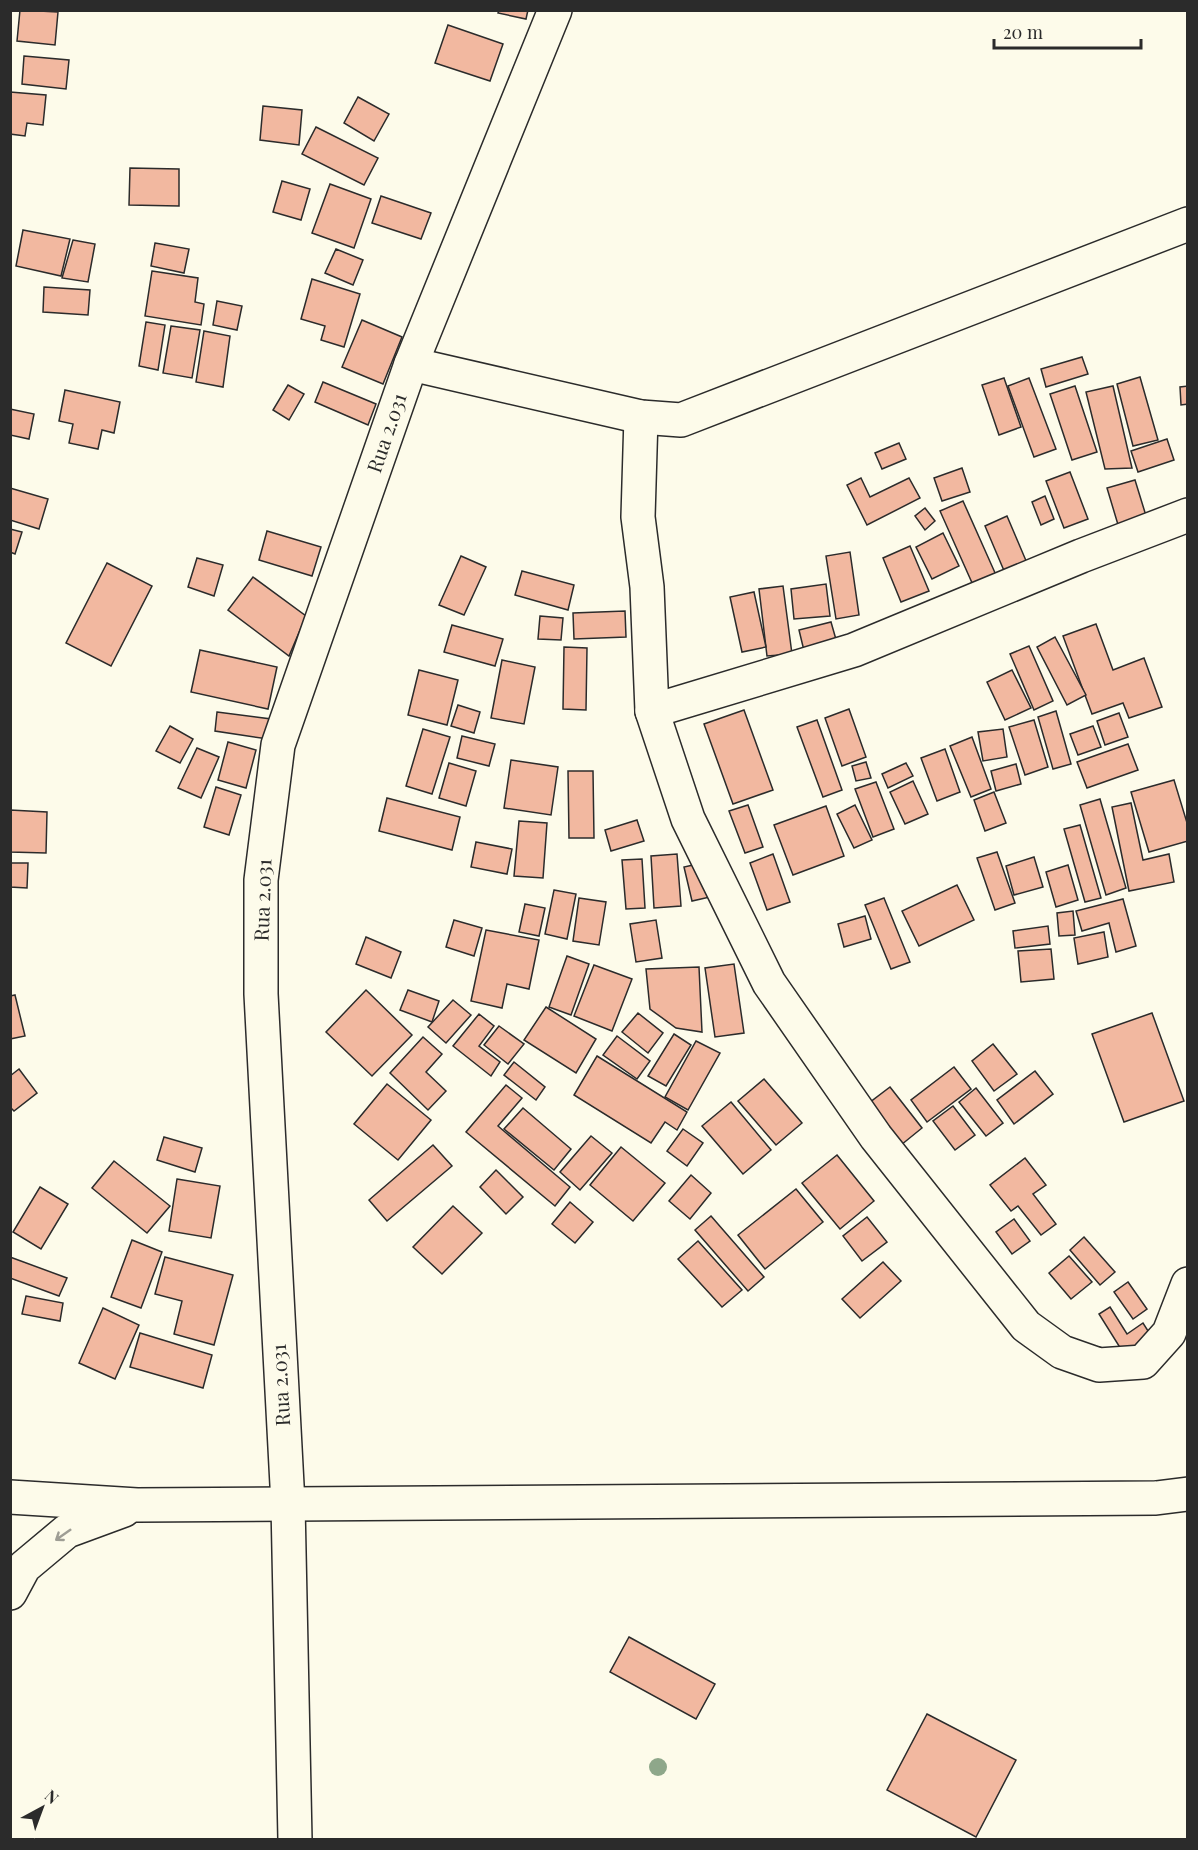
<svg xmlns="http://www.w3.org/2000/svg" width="1198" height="1850" font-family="'Playfair Display',serif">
	<rect width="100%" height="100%" fill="#fdfbea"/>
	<g fill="#f2b8a0" stroke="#2b2b2b" stroke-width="1.5">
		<polygon points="20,10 58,12 55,45 17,41"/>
		<polygon points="499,10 528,10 526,19 498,13"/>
		<polygon points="448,25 503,44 490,81 435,63"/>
		<polygon points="24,56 69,60 66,89 22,84"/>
		<polygon points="10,92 46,95 43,125 27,123 25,136 10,134"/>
		<polygon points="358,97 389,114 374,141 344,123"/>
		<polygon points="263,106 302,110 299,145 260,140"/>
		<polygon points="316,127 378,158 364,185 302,154"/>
		<polygon points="130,168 179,169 179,206 129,205"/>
		<polygon points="282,181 310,189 301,220 273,212"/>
		<polygon points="330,184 371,199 354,248 312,233"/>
		<polygon points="381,196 431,213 421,239 372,223"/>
		<polygon points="23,230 70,239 61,276 16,266"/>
		<polygon points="73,240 95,244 88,282 62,278"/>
		<polygon points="155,243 189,249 184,273 151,266"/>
		<polygon points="336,249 363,260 353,285 325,273"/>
		<polygon points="152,271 198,278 195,302 204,304 201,325 145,316"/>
		<polygon points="312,279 360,294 344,347 321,340 325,326 301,319"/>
		<polygon points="44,287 90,290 88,315 43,312"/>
		<polygon points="217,301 242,306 237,330 213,325"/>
		<polygon points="362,320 402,337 383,384 342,367"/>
		<polygon points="146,322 165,325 158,370 139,366"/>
		<polygon points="171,326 200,330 192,378 163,373"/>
		<polygon points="204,331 230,336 223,387 196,382"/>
		<polygon points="1082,357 1088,374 1046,387 1041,369"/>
		<polygon points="1140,377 1158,440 1133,446 1117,384"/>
		<polygon points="1004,378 1021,427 999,435 982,385"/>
		<polygon points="1029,378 1056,449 1034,457 1008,386"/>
		<polygon points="323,382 376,404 368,425 315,402"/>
		<polygon points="288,385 304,394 289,420 273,410"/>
		<polygon points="1075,386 1097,452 1072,460 1050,394"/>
		<polygon points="1113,386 1132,468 1105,469 1086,392"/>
		<polygon points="1188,386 1188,404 1181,405 1180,387"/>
		<polygon points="65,390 120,402 114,433 102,430 98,449 69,443 73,424 59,421"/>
		<polygon points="10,409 34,414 29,439 10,435"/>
		<polygon points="1167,439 1174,460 1138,472 1131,451"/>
		<polygon points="899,443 906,459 882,469 875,453"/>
		<polygon points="962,468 970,492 942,501 934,478"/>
		<polygon points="1070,472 1088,519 1064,528 1046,481"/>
		<polygon points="861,478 870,497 909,478 920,498 867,525 847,485"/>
		<polygon points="1135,480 1147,519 1119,528 1107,488"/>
		<polygon points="10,488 48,499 39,529 10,520"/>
		<polygon points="1045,496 1054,519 1041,525 1032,502"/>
		<polygon points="963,501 996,575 973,585 940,511"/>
		<polygon points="925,508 935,521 925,530 915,516"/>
		<polygon points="1007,516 1027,563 1005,573 985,526"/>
		<polygon points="10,529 22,532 15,554 10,552"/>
		<polygon points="267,531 321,547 312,576 259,560"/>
		<polygon points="943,533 959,566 932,579 916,547"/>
		<polygon points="910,546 929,591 901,602 883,558"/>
		<polygon points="850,552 859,615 836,619 826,556"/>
		<polygon points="461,556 486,567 464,615 439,605"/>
		<polygon points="197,558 223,565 214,596 188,587"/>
		<polygon points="107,563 152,586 111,666 66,643"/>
		<polygon points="522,571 574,585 568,610 515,595"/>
		<polygon points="253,577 306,616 289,656 228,610"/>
		<polygon points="826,584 830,616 794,619 791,589"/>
		<polygon points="783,586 792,654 767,656 759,589"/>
		<polygon points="754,592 766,647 742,652 730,597"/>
		<polygon points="625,611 626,637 574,639 573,613"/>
		<polygon points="540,616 563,618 561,640 538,639"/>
		<polygon points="831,622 839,650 806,659 799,630"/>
		<polygon points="1096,624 1113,670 1144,658 1162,707 1129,718 1123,703 1092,714 1063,636"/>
		<polygon points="452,625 503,639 495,666 444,652"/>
		<polygon points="1055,637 1086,695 1067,705 1037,647"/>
		<polygon points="1029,646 1053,701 1034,710 1010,654"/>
		<polygon points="564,647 587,648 586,710 563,709"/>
		<polygon points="200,650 277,667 268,709 191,692"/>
		<polygon points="502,660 535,667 524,724 491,718"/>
		<polygon points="419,670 458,680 447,725 408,715"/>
		<polygon points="1012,670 1031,708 1005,720 987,682"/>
		<polygon points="458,705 480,712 474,733 451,726"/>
		<polygon points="849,709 866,757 842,766 825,718"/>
		<polygon points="744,710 773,790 733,804 704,724"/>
		<polygon points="1056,711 1071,764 1053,769 1038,717"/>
		<polygon points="217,712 271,719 268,739 215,731"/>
		<polygon points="1119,713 1128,737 1105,745 1097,721"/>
		<polygon points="817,720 842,790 823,797 797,727"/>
		<polygon points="1034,720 1048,767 1025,775 1009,727"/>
		<polygon points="170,726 193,739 180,763 156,751"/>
		<polygon points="1093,726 1101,747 1078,755 1070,734"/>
		<polygon points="423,729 450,737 432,794 406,786"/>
		<polygon points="1003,729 1007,757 983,761 978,732"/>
		<polygon points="462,736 495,744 489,766 457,758"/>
		<polygon points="972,737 991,789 971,797 950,746"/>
		<polygon points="228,742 256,750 246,788 218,780"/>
		<polygon points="1128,744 1138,770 1087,788 1077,762"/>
		<polygon points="197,748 219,757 201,798 178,788"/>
		<polygon points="945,749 960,792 937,801 921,758"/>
		<polygon points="511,760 558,767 551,815 504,808"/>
		<polygon points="866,762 871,778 856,781 852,766"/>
		<polygon points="449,763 476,771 466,806 439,798"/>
		<polygon points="906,763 913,776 888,788 882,774"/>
		<polygon points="1016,764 1021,784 996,791 991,771"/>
		<polygon points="568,771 593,771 594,838 569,838"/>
		<polygon points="1174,780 1188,826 1188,841 1149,852 1131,792"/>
		<polygon points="913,781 928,814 905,824 890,792"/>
		<polygon points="876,782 894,829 873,837 855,789"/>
		<polygon points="216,787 241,795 229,835 204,827"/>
		<polygon points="994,792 1006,823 985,831 974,800"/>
		<polygon points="387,798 460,817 452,850 379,831"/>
		<polygon points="1100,799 1126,888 1106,895 1080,805"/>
		<polygon points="1131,803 1143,860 1169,854 1174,882 1129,891 1112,807"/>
		<polygon points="748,805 763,847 745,853 729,811"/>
		<polygon points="855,805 872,840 854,848 837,814"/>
		<polygon points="826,806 844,856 793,875 774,825"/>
		<polygon points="10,810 47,812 46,853 10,852"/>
		<polygon points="637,820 644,841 611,851 605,830"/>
		<polygon points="519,821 547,823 543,878 514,876"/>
		<polygon points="1080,825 1101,898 1085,902 1064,829"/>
		<polygon points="476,842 512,849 507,874 471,867"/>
		<polygon points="997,852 1015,903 995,910 977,858"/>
		<polygon points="677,854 681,906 654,908 651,856"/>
		<polygon points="773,854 790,902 767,910 750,863"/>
		<polygon points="1034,857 1043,887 1014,895 1006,866"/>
		<polygon points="642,859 645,908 626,909 622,860"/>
		<polygon points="10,863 28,863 27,888 10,887"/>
		<polygon points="702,863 710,897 692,901 684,867"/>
		<polygon points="1068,865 1078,900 1056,907 1046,872"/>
		<polygon points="957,885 974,920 919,946 902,911"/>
		<polygon points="554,890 576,894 567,939 545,934"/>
		<polygon points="579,898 606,902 599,945 573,941"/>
		<polygon points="884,898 910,962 891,969 865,905"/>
		<polygon points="1123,899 1136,946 1116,952 1109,923 1082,931 1076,911"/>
		<polygon points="525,904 545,908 539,936 519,932"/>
		<polygon points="1073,911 1075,935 1059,936 1057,913"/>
		<polygon points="865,916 871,939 844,947 838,924"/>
		<polygon points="454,920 482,928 474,956 446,947"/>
		<polygon points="656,920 662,958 636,962 630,924"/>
		<polygon points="1048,926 1050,944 1015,948 1013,931"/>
		<polygon points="486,930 539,940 529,989 507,984 502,1008 471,1001"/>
		<polygon points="1104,932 1108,957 1078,964 1074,938"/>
		<polygon points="366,937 401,952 391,978 356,964"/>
		<polygon points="1051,949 1054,979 1021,982 1018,951"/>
		<polygon points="567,956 589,964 571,1015 549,1007"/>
		<polygon points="734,964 744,1033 715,1037 705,968"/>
		<polygon points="594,965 632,979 612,1031 574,1016"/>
		<polygon points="699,967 702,1032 676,1028 650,1009 646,969"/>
		<polygon points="366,990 412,1035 372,1076 326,1032"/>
		<polygon points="408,990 439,1001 432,1022 400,1010"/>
		<polygon points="15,995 25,1036 10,1039 10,996"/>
		<polygon points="453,1000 471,1015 446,1043 428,1027"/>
		<polygon points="546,1007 596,1039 576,1073 524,1040"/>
		<polygon points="638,1013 663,1033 648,1053 622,1032"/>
		<polygon points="1152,1013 1184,1101 1124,1122 1092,1034"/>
		<polygon points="479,1014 494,1026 479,1046 500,1062 491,1076 453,1046"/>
		<polygon points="499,1026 524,1044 508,1064 484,1045"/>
		<polygon points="674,1034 691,1045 666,1086 648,1076"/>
		<polygon points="617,1036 650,1061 637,1079 603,1055"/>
		<polygon points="423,1037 442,1054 426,1072 446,1091 428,1110 390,1073"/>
		<polygon points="696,1041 720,1053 688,1110 665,1097"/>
		<polygon points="993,1044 1017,1074 994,1091 972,1061"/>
		<polygon points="597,1056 687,1112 677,1130 665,1122 651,1143 574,1095"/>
		<polygon points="514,1062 545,1087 536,1100 504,1075"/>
		<polygon points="954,1067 971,1089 927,1122 911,1100"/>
		<polygon points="19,1069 37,1093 14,1111 10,1107 10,1076"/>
		<polygon points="1035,1071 1053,1094 1014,1124 997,1100"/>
		<polygon points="764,1079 802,1123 776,1145 738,1101"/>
		<polygon points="387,1084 431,1120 398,1160 354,1124"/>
		<polygon points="506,1085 522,1098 498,1126 570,1187 555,1206 466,1132"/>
		<polygon points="890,1087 922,1128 901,1145 869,1103"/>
		<polygon points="976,1088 1003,1123 986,1136 959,1102"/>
		<polygon points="731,1102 771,1150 743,1174 702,1126"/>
		<polygon points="953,1106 975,1135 955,1150 933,1121"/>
		<polygon points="523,1108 571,1149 554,1170 504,1129"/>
		<polygon points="683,1129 703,1143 687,1166 667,1151"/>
		<polygon points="591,1136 612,1153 580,1190 560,1172"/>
		<polygon points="164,1137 202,1148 195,1172 157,1160"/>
		<polygon points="433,1145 452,1166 387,1221 369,1200"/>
		<polygon points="621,1147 665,1183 633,1221 590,1185"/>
		<polygon points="837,1155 874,1201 840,1229 802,1183"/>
		<polygon points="1025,1158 1046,1185 1033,1194 1056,1224 1041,1235 1018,1206 1011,1211 990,1185"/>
		<polygon points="114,1161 170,1206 147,1233 92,1188"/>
		<polygon points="496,1170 523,1197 506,1214 480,1187"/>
		<polygon points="691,1175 711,1193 690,1219 669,1201"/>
		<polygon points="177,1179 220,1186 211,1238 169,1231"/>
		<polygon points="40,1187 68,1204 41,1249 13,1232"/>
		<polygon points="796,1189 823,1222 765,1269 738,1235"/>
		<polygon points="570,1202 593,1222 575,1243 552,1224"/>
		<polygon points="453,1206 482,1233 442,1274 413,1247"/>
		<polygon points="711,1216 764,1277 748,1291 695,1230"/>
		<polygon points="867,1217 887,1242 862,1261 843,1236"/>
		<polygon points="1014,1219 1030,1241 1012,1254 996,1232"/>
		<polygon points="1084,1237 1115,1272 1100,1285 1070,1250"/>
		<polygon points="132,1240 162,1252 141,1308 111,1297"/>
		<polygon points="698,1241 742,1290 722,1307 678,1259"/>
		<polygon points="1069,1256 1092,1282 1071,1299 1049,1273"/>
		<polygon points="10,1257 67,1278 59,1296 10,1278"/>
		<polygon points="165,1257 233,1275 214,1345 174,1334 182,1301 155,1294"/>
		<polygon points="883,1262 901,1281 860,1318 842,1299"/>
		<polygon points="1128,1282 1147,1309 1133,1319 1114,1292"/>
		<polygon points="26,1296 63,1303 60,1321 22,1314"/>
		<polygon points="1110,1307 1127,1334 1143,1323 1157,1345 1129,1362 1099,1314"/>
		<polygon points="103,1308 139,1325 115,1379 79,1363"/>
		<polygon points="140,1333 212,1355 203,1388 130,1367"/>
		<polygon points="629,1637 715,1684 696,1719 610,1672"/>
		<polygon points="927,1714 1016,1760 976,1837 887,1790"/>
	</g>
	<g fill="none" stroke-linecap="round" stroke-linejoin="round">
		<g stroke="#2b2b2b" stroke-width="36">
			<g id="minor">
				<polyline points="411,364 641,417 681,420 1188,224"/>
				<polyline points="641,417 638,517 647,587 652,711 688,819 769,983 876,1137 1026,1326 1062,1352 1099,1365 1143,1362 1169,1333 1188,1284"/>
				<polyline points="652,711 854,650 1081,556 1188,515"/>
				<polyline points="295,1840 288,1504 261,994 261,880 278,745 411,364 555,10"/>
			</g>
		</g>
		<g stroke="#2b2b2b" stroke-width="36">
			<g id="trunk">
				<polyline points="10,1497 137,1505 1156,1498 1188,1494"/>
				<polyline points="10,1593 24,1567 67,1531 124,1510"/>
			</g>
		</g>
		<use href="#minor" stroke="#fdfbea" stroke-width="33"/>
		<use href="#trunk" stroke="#fdfbea" stroke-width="33"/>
	</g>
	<circle fill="#8ea78a" cx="658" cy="1767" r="9"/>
	<defs><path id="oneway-shaft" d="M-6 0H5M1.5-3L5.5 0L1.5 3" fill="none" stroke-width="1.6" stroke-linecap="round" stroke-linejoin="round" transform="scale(1.5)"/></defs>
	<use stroke="#9e9d94" href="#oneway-shaft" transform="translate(63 1535) rotate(145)"/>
	<g text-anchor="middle" stroke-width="4.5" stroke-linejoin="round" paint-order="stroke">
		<g font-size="20" fill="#2b2b2b" stroke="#fdfbea">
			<text transform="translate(387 433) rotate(-71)" y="7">Rua 2.031</text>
			<text transform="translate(263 900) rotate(-88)" y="7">Rua 2.031</text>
			<text transform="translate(281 1385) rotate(-93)" y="7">Rua 2.031</text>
		</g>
	</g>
	<rect width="1198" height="1850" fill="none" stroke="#2b2b2b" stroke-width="24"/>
	<g transform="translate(42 1808) rotate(41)" stroke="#fdfbea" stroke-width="4.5" paint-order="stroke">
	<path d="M0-4.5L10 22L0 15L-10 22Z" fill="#2b2b2b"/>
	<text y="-9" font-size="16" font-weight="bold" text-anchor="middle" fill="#2b2b2b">N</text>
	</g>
	<path d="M994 39v9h147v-9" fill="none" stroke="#2b2b2b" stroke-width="3"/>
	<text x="1003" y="39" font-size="18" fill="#2b2b2b" stroke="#fdfbea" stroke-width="4.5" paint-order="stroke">20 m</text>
</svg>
